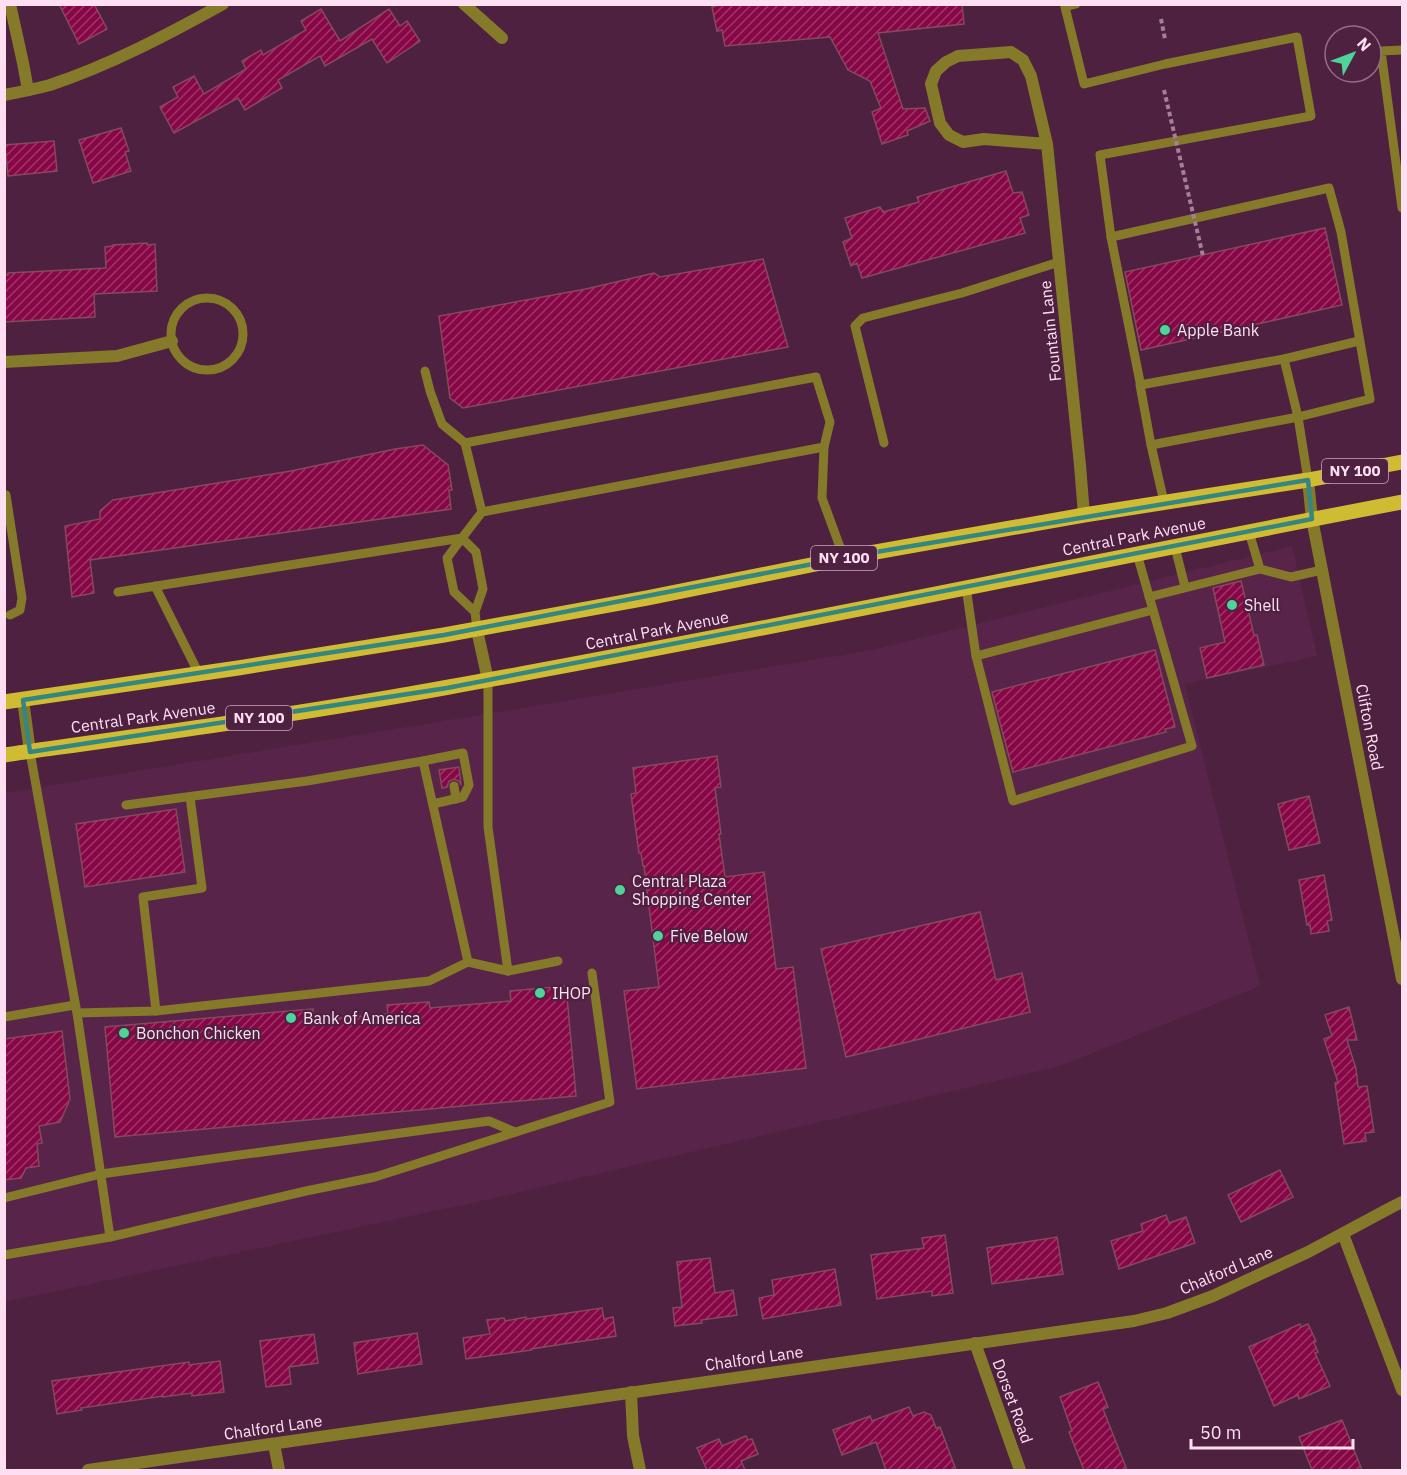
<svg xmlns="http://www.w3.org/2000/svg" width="1407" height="1475" font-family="'IBM Plex Sans',sans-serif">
	<defs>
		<pattern id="building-hatch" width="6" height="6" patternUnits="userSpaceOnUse" patternTransform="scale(1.5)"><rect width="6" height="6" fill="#870645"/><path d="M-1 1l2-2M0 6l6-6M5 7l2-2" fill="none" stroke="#9f3669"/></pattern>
	</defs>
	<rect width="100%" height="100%" fill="#4e2140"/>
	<polygon fill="#592449" points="1292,546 1317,656 1185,684 1260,986 1060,1066 477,1202 5,1302 5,793 868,651"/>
	<g fill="url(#building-hatch)" stroke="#844a5c" stroke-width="1.5">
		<polygon points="59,4 94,4 107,29 79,44"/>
		<polygon points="723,4 962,4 964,24 878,33 903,109 925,108 930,121 907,131 908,135 882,144 872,112 881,108 870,81 848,70 830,37 725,46 722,30 717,31 712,7"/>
		<polygon points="321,9 340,41 389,9 400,26 407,21 420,41 387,63 372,39 325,66 320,56 278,80 282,88 245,110 238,98 174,133 160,107 178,97 173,87 194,76 204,94 246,69 242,61 261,50 263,55 306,30 301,21"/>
		<polygon points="121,128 129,151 125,152 131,171 93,183 79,140"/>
		<polygon points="54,141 57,171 8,176 5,145"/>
		<polygon points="1006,171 1013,193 1022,192 1029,215 1020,218 1025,233 862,278 857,263 851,266 843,242 852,238 845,218 880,207 883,212 919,202 917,197"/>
		<polygon points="1325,228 1342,305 1141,350 1125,272"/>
		<polygon points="147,243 147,245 155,244 157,291 94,294 95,317 4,322 4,275 8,275 8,273 106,268 105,247 113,246 113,245"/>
		<polygon points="763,259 788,347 463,408 450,398 439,316 586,289 654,273 660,277"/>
		<polygon points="423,445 448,465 452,490 449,490 451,509 90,560 94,593 72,597 65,526 100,519 100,511 113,500 291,471 395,449"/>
		<polygon points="1241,581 1254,635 1257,635 1264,665 1207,678 1200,648 1225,642 1213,588"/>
		<polygon points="1155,650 1175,727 1165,729 1166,732 1013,772 992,692"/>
		<polygon points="717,756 721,787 715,788 721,834 719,834 725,877 764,872 776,969 793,967 806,1068 637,1089 624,991 659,987 644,866 643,866 641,853 639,853 631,794 636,793 633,768"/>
		<polygon points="459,767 461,785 459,781 454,779 449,781 447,787 442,788 439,770"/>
		<polygon points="1309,796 1320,843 1289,850 1278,804"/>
		<polygon points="176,809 185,872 85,887 76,824"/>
		<polygon points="1324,875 1332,920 1327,921 1329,931 1311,934 1310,925 1307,925 1299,880"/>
		<polygon points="980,912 996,980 1022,973 1030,1012 846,1057 821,949"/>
		<polygon points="566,986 576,1096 115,1137 105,1027 313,1009 314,1020 388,1014 387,1005 429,1002 430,1008 511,1001 510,991"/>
		<polygon points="1349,1007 1357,1040 1347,1040 1356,1069 1358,1087 1367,1086 1374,1132 1365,1133 1366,1141 1344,1144 1335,1083 1338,1082 1324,1039 1332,1036 1325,1015"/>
		<polygon points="62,1031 70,1099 60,1122 39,1126 42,1143 37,1144 39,1166 26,1168 21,1178 4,1180 4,1039"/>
		<polygon points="1280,1170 1293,1197 1241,1222 1228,1195"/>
		<polygon points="1166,1215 1169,1223 1186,1217 1195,1243 1119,1269 1111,1241 1143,1231 1141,1224"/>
		<polygon points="945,1235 953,1293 932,1296 932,1291 877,1299 871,1255 924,1248 922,1238"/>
		<polygon points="1057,1237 1063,1274 992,1284 987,1248"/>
		<polygon points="710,1258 715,1293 733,1290 737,1315 701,1320 702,1323 675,1326 673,1308 682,1307 677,1262"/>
		<polygon points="835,1269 841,1305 763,1319 759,1298 774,1295 772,1280"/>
		<polygon points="602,1308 604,1319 613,1317 616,1336 531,1349 531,1350 466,1359 463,1338 490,1334 487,1320 504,1318 505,1321 526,1317 527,1319"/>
		<polygon points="1300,1324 1301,1327 1308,1324 1316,1341 1314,1343 1318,1352 1315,1353 1330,1386 1299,1399 1298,1395 1274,1406 1249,1347"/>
		<polygon points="417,1333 422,1364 358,1374 354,1343"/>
		<polygon points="314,1334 318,1363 289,1367 291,1384 266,1387 260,1341"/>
		<polygon points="220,1361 224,1392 192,1396 192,1393 163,1397 163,1396 81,1408 82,1410 57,1414 52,1381 189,1362 189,1365"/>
		<polygon points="1098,1382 1108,1407 1103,1409 1127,1470 1084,1470 1069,1432 1072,1431 1060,1397"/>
		<polygon points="909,1407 913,1416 924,1412 931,1415 936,1428 940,1427 956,1470 886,1470 876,1442 842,1455 833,1430 870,1416 872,1421"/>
		<polygon points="1342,1420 1362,1470 1312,1470 1299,1437"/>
		<polygon points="746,1436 748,1440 752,1439 758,1454 741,1461 745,1470 707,1470 697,1448 719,1439 722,1446"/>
	</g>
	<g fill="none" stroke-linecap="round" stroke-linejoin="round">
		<polyline stroke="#a57f98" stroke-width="4" stroke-dasharray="4.5 3" stroke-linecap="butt" points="1161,19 1165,39"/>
		<g stroke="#85792a" stroke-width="9">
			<polyline points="1076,4 1065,7 1084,84 1165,64 1297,37 1311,116 1100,155 1111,237 1141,387"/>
			<polyline points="1402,50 1381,51 1402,208"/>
			<polyline points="1111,237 1329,188 1341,232 1370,399 1298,417 1151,445"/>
			<circle cx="207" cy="334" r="36"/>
			<polyline points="1284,359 1298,417 1308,480"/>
			<polyline points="425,371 430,391 442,424 465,443"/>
			<polyline points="884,443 855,326 863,318 962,293 1059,262"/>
			<polyline points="824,447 822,498 844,558"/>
			<polyline points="4,495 6,495 22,598 20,610 10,615"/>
			<polyline points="1164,502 1151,445 1140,385 1284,359 1359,341"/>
			<polyline points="1249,532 1260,569"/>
			<polyline points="1175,547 1185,587"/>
			<polyline points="155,586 199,674"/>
			<polyline points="966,587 976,656 1013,801 1192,746 1137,554"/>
			<polyline points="118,592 462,538 482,512 465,443 816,377 830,422 824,447 482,512"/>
			<polyline points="1149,597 1260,569 1291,577 1322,570"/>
			<polyline points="475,612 454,592 447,558 462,538 476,552 483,589 475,612 477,630"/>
			<polyline points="976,656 1153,610"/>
			<polyline points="488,680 488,827 508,971"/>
			<polyline points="423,761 463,753 469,785 463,797 433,804"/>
			<polyline points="454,786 456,799"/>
			<polyline points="126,805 307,781 423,761 468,962"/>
			<polyline points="156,1011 143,897 202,888 190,797"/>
			<polyline points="77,1013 156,1011 429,981 468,962 508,971 558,961"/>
			<polyline points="4,1017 75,1005"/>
			<polyline points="4,1198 101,1174 489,1121 515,1132"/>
			<polyline points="110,1237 306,1191 375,1177 610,1102 592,973"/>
			<polyline points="4,1255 110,1237 77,1013 30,752"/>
		</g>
		<g stroke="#85792a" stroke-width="12">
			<polyline points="10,4 23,63 28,90"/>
			<polyline points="464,4 502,38"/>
			<path d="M 4,95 C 20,92 35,89 50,85 C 110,65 167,35 223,4"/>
			<polyline points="1047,144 984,139 963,142 949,135 940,123 931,84 936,71 946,62 958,56 1011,52 1023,60 1031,76 1047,144 1080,465 1084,515"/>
			<polyline points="4,362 117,356 172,341"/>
			<polyline points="1308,480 1312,519 1402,979"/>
			<polyline points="477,630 488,680"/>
			<polyline points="23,700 30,752"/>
			<polyline points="1343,1234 1402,1390"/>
			<polyline points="975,1343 1020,1470"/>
			<polyline points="631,1392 633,1436 640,1470"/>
			<polyline points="274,1444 279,1470"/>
			<polyline points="88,1470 1134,1321 1167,1313 1213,1296 1308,1252 1392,1207 1402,1202"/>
		</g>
		<g stroke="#d0bc32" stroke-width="15">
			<polyline points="4,702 238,668 444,635 647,598 870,553 1084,515 1308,480 1402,462"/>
			<path d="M 4,755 C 153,734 302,714 449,687 C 768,630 1084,563 1402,502"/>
		</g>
		<polyline stroke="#a57f98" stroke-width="4" stroke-dasharray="4.5 3" stroke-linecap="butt" points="1164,90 1203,256"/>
	</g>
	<path fill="none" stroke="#338682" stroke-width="4.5" stroke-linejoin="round" d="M 1308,480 L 1312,519 L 447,688 L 30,752 L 23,700 L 444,635 L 870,553 Z"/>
	<g fill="#4fd399" stroke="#4e2140" stroke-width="2">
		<circle cx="1165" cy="330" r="6"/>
		<circle cx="1232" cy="605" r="6"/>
		<circle cx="620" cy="890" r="6"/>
		<circle cx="658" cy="936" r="6"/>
		<circle cx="540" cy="993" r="6"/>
		<circle cx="291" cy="1018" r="6"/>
		<circle cx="124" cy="1033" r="6"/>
	</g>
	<g text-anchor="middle" stroke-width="4.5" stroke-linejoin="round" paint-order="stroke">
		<g fill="#4e2140" stroke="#c8a6bc" stroke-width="1.5">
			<rect x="1322" y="459" width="66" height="24" rx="4.5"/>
			<rect x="811" y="546" width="66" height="24" rx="4.5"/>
			<rect x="226" y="706" width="66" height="24" rx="4.5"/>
		</g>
		<g font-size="15" font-weight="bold" fill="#fddff1">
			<text x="1355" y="476">NY 100</text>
			<text x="844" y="563">NY 100</text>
			<text x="259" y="723">NY 100</text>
		</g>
		<g font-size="16" fill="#fddff1" stroke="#4e2140" text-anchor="start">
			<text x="1177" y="336">Apple Bank</text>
			<text x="1244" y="611">Shell</text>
			<text x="632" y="887">Central Plaza<tspan x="632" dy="18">Shopping Center</tspan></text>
			<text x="670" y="942">Five Below</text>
			<text x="552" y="999">IHOP</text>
			<text x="303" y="1024">Bank of America</text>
			<text x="136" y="1039">Bonchon Chicken</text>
		</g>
		<g font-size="16" fill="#fddff1" stroke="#4e2140">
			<text transform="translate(1050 331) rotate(-96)" y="6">Fountain Lane</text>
			<text transform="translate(1134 536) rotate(-11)" y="6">Central Park Avenue</text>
			<text transform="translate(657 630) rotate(-11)" y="6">Central Park Avenue</text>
			<text transform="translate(143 717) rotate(-8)" y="6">Central Park Avenue</text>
			<text transform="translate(1370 727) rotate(79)" y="6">Clifton Road</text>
			<text transform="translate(1226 1270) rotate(-23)" y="6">Chalford Lane</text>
			<text transform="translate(754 1358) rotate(-8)" y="6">Chalford Lane</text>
			<text transform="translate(1013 1401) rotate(70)" y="6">Dorset Road</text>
			<text transform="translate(273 1427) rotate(-8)" y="6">Chalford Lane</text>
		</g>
	</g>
	<rect width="1407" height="1475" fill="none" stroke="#fddff1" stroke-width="12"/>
	<g transform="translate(1353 54) rotate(49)"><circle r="28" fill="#4e2140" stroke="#946d87" stroke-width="1.5"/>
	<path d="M0-4.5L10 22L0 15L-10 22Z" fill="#4fd399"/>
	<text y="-9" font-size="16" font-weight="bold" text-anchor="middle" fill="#fddff1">N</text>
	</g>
	<path d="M1191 1439v9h162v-9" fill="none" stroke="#fddff1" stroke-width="3"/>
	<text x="1200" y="1439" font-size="18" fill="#fddff1" stroke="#4e2140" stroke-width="4.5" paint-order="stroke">50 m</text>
</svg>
